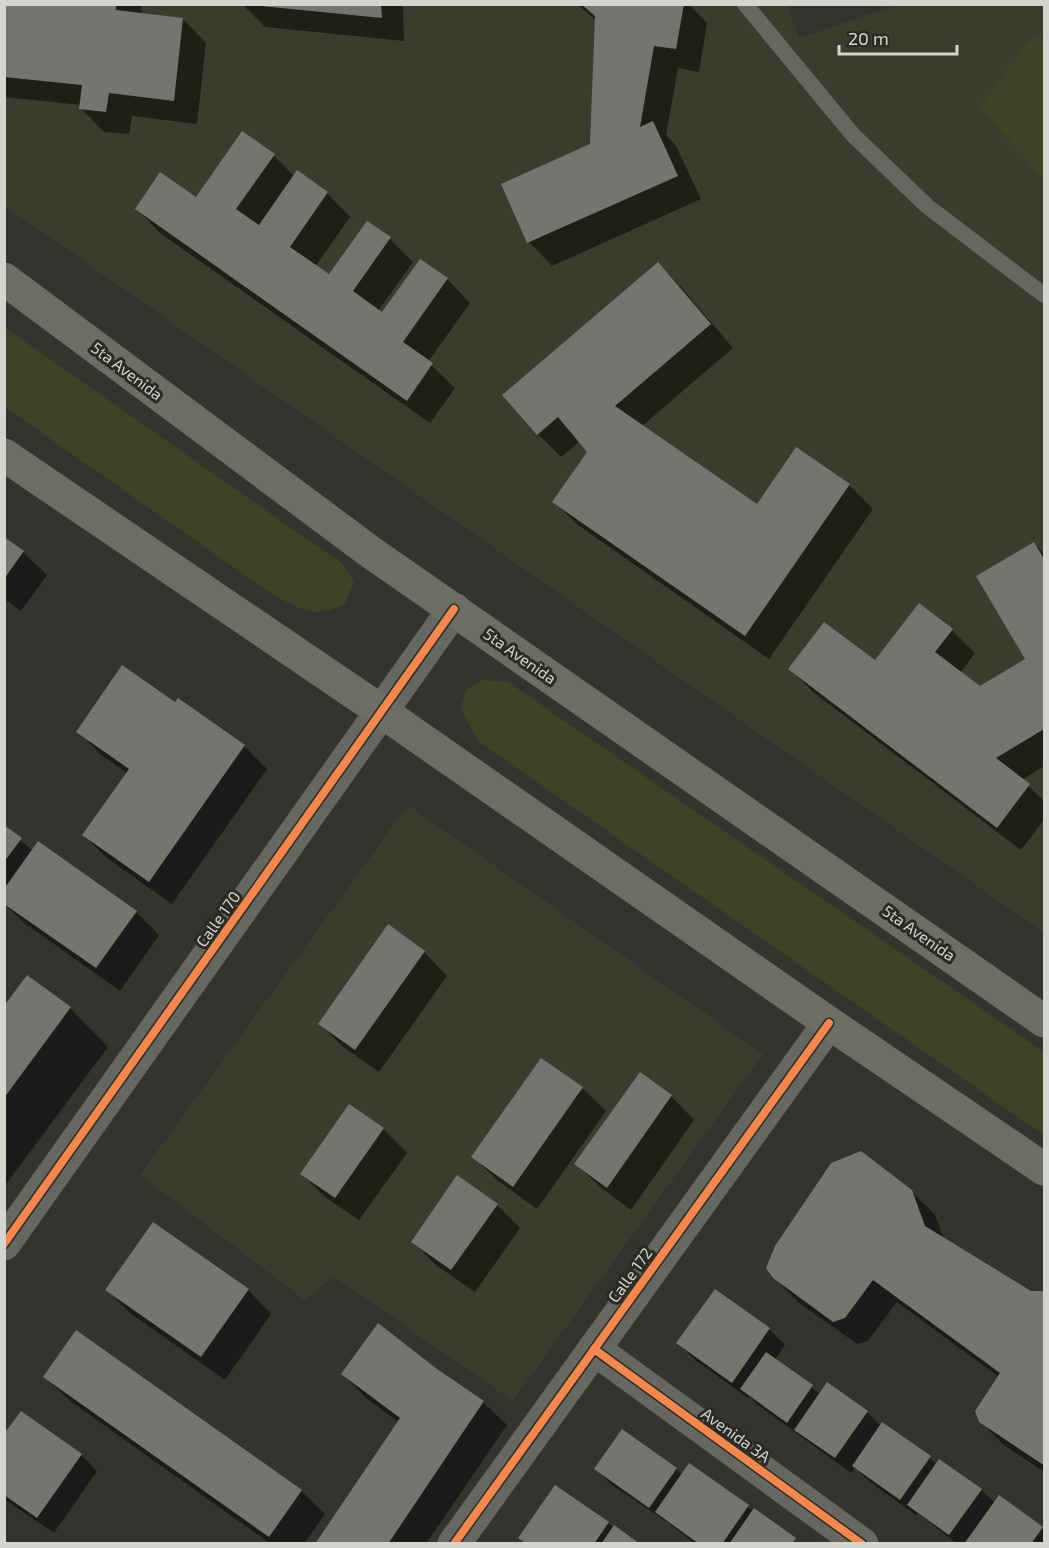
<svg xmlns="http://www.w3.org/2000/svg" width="1049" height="1548" font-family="'Exo 2',sans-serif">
	<rect width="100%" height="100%" fill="#33342f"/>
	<g fill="#393d2e">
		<polygon points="787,4 799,38 895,5 1044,5 1044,933 5,206 5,5"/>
		<polygon points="408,805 763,1054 513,1401 333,1276 306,1301 140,1175"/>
	</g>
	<g fill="#3d4425">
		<polygon points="1044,34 1044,180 980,107 1029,41"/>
		<path d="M 4,327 L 341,563 L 354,581 L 345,604 C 311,619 303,610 272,594 L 5,407 Z"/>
		<polygon points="481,680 508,682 1044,1052 1044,1135 478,741 461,709 466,690"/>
	</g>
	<g fill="#0007">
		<polygon points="4,4 142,4 141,15 183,19 206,43 197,124 132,116 129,134 104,132 81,108 81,105 4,97"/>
		<polygon points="242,4 403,4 404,41 265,27"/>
		<polygon points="576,4 689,4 707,23 699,72 678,68 666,135 676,146 701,199 552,266 529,242 503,185 592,145 596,20"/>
		<polygon points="274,156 294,176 327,193 350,217 315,267 329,276 390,239 413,262 378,311 383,315 447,279 470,303 428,362 455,388 430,423 160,233 137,209 196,199"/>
		<polygon points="658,264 681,287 733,348 642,426 757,506 797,449 849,485 873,509 769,659 578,525 554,502 589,452 580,441 561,457 538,434 504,395"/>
		<polygon points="4,539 23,552 47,575 21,611 4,599"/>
		<polygon points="1034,543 1044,554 1044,766 1022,780 1044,801 1044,820 1021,850 813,692 790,669 875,663 952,630 975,653 960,673 980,688 1027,660"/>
		<polygon points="176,704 244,746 267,769 172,904 107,858 84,835 127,773 101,755 78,731"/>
		<polygon points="4,827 33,851 136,912 159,935 120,991 23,922 4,904"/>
		<polygon points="424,952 447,976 379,1072 343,1047 320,1024"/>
		<polygon points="27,977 70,1008 108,1047 4,1187 4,1008"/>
		<polygon points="582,1088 606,1111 537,1209 497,1180 473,1157"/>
		<polygon points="671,1096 694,1120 631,1210 600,1187 576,1164"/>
		<polygon points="349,1106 383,1129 407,1153 359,1220 325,1197 302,1174"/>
		<polygon points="911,1191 935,1215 944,1239 1031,1293 1044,1293 1044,1472 1004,1445 980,1421 999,1377 897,1302 868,1341 857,1344 798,1302 774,1277"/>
		<polygon points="497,1205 520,1228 475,1292 436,1265 412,1241"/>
		<polygon points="107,1290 248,1290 271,1314 225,1380 130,1313"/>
		<polygon points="715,1291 769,1329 785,1345 775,1360 820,1394 827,1384 867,1412 881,1426 883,1424 937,1464 981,1490 995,1503 1042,1528 1044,1530 1044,1544 957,1544 918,1513 916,1515 870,1482 855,1468 851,1473 758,1405 749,1396 748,1398 694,1359 678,1343"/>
		<polygon points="77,1332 302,1491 325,1514 304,1544 271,1544 69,1400 45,1377"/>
		<polygon points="436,1370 483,1402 507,1425 426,1544 317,1544 399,1422 366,1398 343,1374"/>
		<polygon points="4,1436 81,1455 97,1471 54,1533 4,1499"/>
		<polygon points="596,1469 676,1469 682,1475 748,1507 799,1544 695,1544 667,1522 612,1485"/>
		<polygon points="608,1523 637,1544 526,1544"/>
	</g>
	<g fill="#747571">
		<polygon points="4,4 116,4 116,10 183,18 174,101 109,93 106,112 79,109 82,85 4,77"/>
		<polygon points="261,4 381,4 382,18 261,6"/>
		<polygon points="581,4 684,4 676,49 654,46 640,127 653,121 678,176 527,243 501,184 590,144 595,16"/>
		<polygon points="242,131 275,154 236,209 259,225 297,170 328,192 290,247 329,274 367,221 391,237 353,291 382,312 420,259 448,278 403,342 433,363 407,401 135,209 160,172 196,197"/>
		<polygon points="658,262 711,324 615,406 757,504 796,447 850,484 745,636 552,502 587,452 558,417 537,435 502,395"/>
		<polygon points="4,537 24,551 4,579"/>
		<polygon points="1034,542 1044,559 1044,729 996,758 1030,784 997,828 788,669 824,622 875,660 919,603 953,629 935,652 980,686 1025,659 976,576"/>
		<polygon points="122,665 175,702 178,698 245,745 149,882 82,835 129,769 76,732"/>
		<polygon points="4,825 22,838 4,862"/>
		<polygon points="38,841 137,911 96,968 4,904 4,889"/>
		<polygon points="388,924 425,951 355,1050 318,1024"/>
		<polygon points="27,975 71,1007 4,1098 4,1006"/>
		<polygon points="541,1058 583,1087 513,1187 471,1157"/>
		<polygon points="640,1072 672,1095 607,1188 574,1164"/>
		<polygon points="349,1104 384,1128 335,1198 300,1174"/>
		<polygon points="861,1151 912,1190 925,1226 1031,1291 1044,1291 1044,1464 1042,1464 979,1422 975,1411 1000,1373 873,1280 845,1318 833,1322 773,1278 766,1268 775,1246 831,1163"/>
		<polygon points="457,1175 498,1204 451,1270 411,1242"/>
		<polygon points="153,1222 249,1289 201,1357 105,1290"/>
		<polygon points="715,1289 770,1328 732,1383 676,1343"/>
		<polygon points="378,1323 437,1369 484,1401 388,1544 315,1544 400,1418 341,1374"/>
		<polygon points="76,1330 302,1490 269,1537 43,1377"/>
		<polygon points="766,1352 813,1385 787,1423 740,1389"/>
		<polygon points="827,1382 868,1411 835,1458 794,1430"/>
		<polygon points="21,1411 82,1454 37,1518 4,1495 4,1434"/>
		<polygon points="882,1422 931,1456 900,1500 852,1466"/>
		<polygon points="622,1429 677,1468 649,1508 594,1469"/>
		<polygon points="939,1459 982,1489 949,1535 907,1505"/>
		<polygon points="689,1463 749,1505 722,1544 699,1544 655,1512"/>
		<polygon points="555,1485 609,1522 594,1544 527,1544 518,1538"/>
		<polygon points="999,1495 1043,1527 1031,1544 964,1544"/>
		<polygon points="754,1508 796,1538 792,1544 729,1544"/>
		<polygon points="614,1525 640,1544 601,1544"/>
	</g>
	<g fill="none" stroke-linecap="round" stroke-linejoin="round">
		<polyline stroke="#656761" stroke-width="16" points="745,4 853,135 927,206 1044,295"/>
		<g stroke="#656761" stroke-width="33">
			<polyline points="594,1349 862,1544"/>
			<polyline points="454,1544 829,1023"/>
		</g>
		<polyline stroke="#656761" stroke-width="33" points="4,1244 454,609"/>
		<g stroke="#6c6e66" stroke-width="33">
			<polyline points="4,279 369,551 1044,1021"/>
			<polyline points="4,455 381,711 829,1023 1044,1169"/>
		</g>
		<g stroke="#2a2c23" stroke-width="11">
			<g id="cycleway">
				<polyline points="4,1244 454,609"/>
				<polyline points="594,1349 862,1544"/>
				<polyline points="454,1544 829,1023"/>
			</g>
		</g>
		<use href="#cycleway" stroke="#f5874c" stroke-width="8"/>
	</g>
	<g text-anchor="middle" stroke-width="6" stroke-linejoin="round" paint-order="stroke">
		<g font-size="16" fill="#d3d5cf" stroke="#2a2c23">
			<text transform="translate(127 371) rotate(37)" y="6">5ta Avenida</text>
			<text transform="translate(520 656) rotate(35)" y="6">5ta Avenida</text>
			<text transform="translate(218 919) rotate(-55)" y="6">Calle 170</text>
			<text transform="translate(919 933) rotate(35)" y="6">5ta Avenida</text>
			<text transform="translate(630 1275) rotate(-54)" y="6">Calle 172</text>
			<text transform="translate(736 1435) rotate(36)" y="6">Avenida 3A</text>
		</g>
	</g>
	<rect width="1049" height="1548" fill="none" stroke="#d3d5cf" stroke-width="12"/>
	<path d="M839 45v9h118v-9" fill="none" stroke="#d3d5cf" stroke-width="3"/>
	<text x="848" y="45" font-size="18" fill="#d3d5cf" stroke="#2a2c23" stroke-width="4.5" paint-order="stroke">20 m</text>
</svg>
